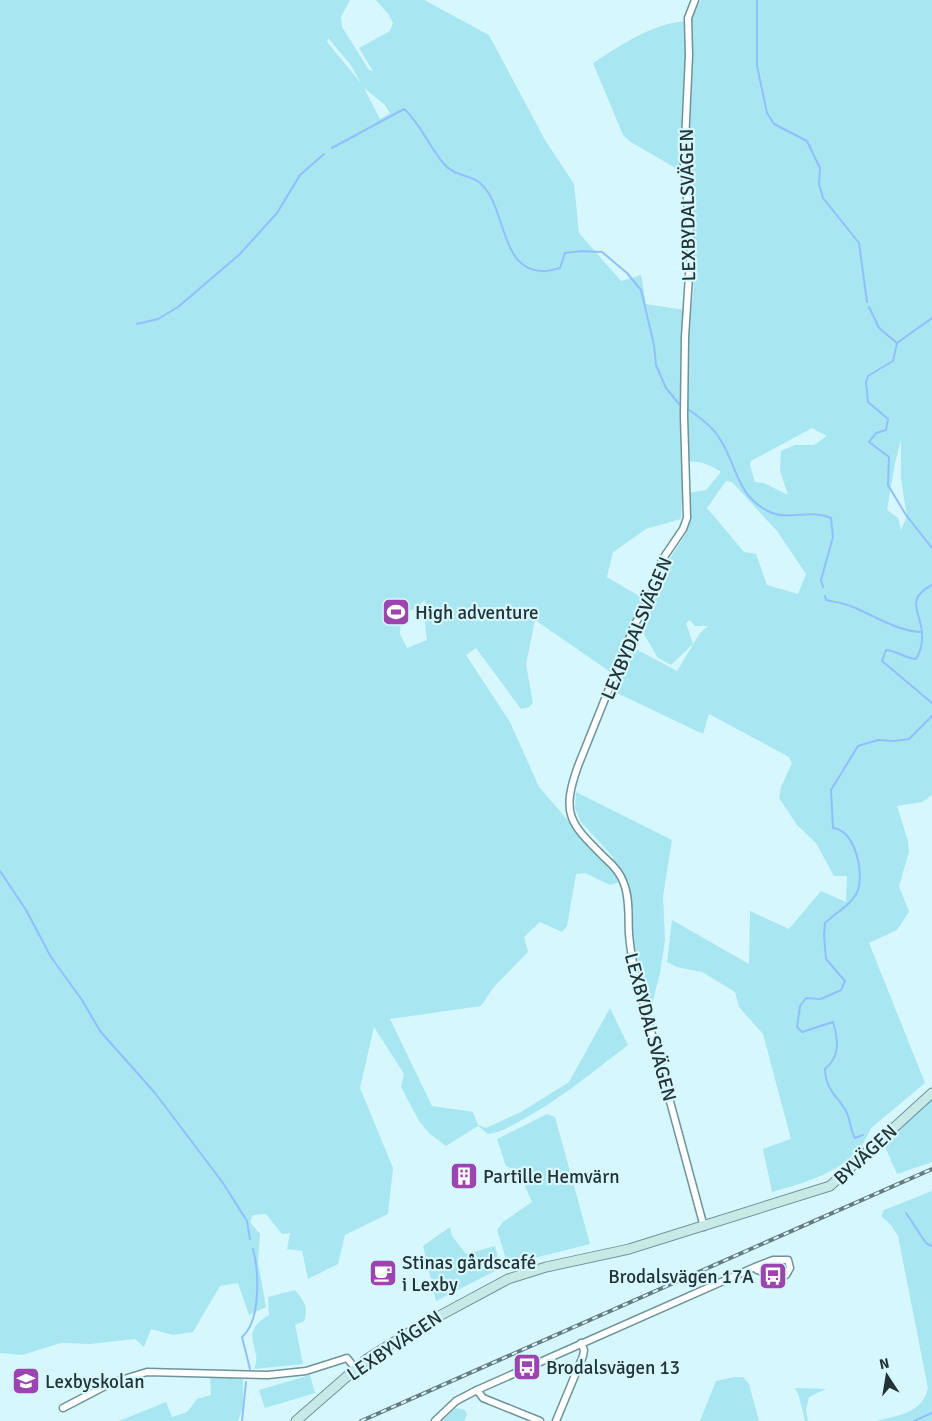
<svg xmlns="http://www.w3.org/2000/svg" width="932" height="1421" font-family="Signika,sans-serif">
	<rect width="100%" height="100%" fill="#d6f7fd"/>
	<g fill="#a8e6f1" fill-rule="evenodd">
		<path d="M 0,0 L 350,0 L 341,17 L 342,27 L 369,70 L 373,71 L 359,48 L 390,31 L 393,23 L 389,15 L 376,0 L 424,0 L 489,35 L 545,140 L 574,184 L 579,233 L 621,281 L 641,275 L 646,304 L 691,311 C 698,266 691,221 689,176 L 631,142 L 623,135 L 593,63 C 623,44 654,22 690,21 L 701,0 L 932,0 L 932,795 L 922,802 L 897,806 L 908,841 L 909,852 L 899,886 L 909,912 L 897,930 L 869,943 L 925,1083 L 871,1128 C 856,1169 810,1181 772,1192 L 763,1149 L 791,1139 L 763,1034 L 739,1007 L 735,992 L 702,972 L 677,967 L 667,962 L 672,920 L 749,964 L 750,911 L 789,929 L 821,891 L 846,902 L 847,876 L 834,876 L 816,843 L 797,825 L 779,798 L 781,787 L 792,763 L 789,757 L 709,714 L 703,734 L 615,692 L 632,647 L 677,671 L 700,633 L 708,626 L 695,626 L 690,620 L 686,623 L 693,644 L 671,665 L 658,658 L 642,631 L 669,560 L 687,532 L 689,493 L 706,490 L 721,472 C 710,464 697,460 684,462 L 681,519 L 646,529 L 613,552 L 607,577 L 644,599 L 641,606 L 635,611 L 635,615 L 612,673 L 535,620 L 526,664 L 533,703 L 529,707 L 521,709 L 476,648 L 466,655 L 510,722 L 539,787 L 606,864 L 614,858 L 581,822 L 575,808 L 576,792 L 672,840 L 663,896 L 665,940 L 660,973 L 651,1009 L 642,987 L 633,945 L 630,892 L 625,880 L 610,885 L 585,873 L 576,874 L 567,926 L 562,932 L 540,922 L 524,937 L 528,952 L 493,988 L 481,1006 L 390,1019 L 432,1106 L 473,1112 L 478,1125 L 486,1128 L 521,1112 L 569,1082 L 610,1008 L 628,1045 C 592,1072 560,1100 520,1121 C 509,1127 500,1133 488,1134 L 478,1126 L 446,1146 L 430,1134 L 419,1121 L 401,1087 L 404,1074 L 374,1027 L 360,1088 L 393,1168 L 388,1214 L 345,1235 L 338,1264 L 308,1279 L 302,1251 L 287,1249 L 290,1233 L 282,1234 L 266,1214 L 253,1215 L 250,1222 L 260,1234 L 258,1263 L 266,1307 L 249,1315 L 238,1283 L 220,1286 L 193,1332 L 173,1335 L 151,1329 L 144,1347 L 135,1339 L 89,1344 L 61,1343 L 22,1355 L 0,1353 ZM 328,38 L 350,64 L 361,83 L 327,42 ZM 364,88 L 384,104 L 390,113 L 380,119 ZM 812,428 L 827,436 L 814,445 L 795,445 L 781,451 L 780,471 L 788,495 L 764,483 L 755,482 L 750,465 L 751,461 ZM 901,440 L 901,479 L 907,516 L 901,530 L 898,518 L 887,510 L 895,463 ZM 726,481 L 732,482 L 777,531 L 806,574 L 798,594 L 767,585 L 756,554 L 744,552 L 707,508 ZM 425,600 C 426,614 424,627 427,640 L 407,648 L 400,634 L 401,615 L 414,609 Z"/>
		<polygon points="932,1098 932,1162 897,1174 883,1142"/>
		<polygon points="547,1114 555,1117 590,1244 511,1264 507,1262 497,1230 503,1222 532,1202 519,1172 506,1166 497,1139"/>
		<path d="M 932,1191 L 932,1421 L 876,1421 C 898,1415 922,1414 928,1388 L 898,1236 L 891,1225 L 881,1216 L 884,1210 Z"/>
		<polygon points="450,1227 452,1236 466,1254 495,1246 501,1268 436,1301 423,1246"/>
		<path d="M 295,1290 C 304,1301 309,1307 304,1321 L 295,1325 L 303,1364 L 254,1369 C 264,1348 236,1334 269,1315 L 268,1297 Z"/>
		<polygon points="310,1375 315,1393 265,1408 259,1390"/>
		<polygon points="210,1376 243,1379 243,1407 238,1421 119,1421 166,1402 172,1417 187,1412 197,1399 211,1395"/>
		<polygon points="734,1377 743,1377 749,1384 759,1421 700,1421 716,1381"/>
		<polygon points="795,1388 826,1389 809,1397 806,1410 808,1421 805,1421 799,1396"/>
		<polygon points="456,1408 465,1410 467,1415 464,1421 442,1421"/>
	</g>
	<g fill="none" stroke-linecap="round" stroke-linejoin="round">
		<g stroke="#8ec0fd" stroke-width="2">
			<polyline points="757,0 757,66 767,113 774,124 807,141 820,168 819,184 823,198 859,243 867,302"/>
			<path d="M 332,148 L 404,109 C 421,124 429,147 444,164 C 454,176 471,175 480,183 C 507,206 499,270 542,271 C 547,272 555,269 560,268 L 565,253 L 582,251 L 602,252 L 627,273 L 641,290 L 654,345 L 656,365 L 666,388 L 679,404"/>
			<polyline points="869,307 879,328 897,343"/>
			<polyline points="137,324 158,319 178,307 240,254 277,213 300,175 324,154"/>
			<polyline points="897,343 893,361 868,376 866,382 868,402 888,419 886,430 876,433 869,442 889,457 888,485 906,515 932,548"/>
			<polyline points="897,343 932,318"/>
			<path d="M 689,410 C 701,418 713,427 720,439 C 737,465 736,495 768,511 C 789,522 808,508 831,518 L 833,537 L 821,580 L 823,587"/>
			<path d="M 932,585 C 905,599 920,611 922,632 C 923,643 921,651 916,659 C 904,658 898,651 886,650 L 882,661 L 932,703"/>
			<path d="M 825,596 L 826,600 C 835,602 844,603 853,607 C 875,616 897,631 921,632"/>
			<polyline points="0,871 26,910 51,957 82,1000 100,1031 155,1093 223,1183 247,1221 250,1239"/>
			<path d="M 863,1135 L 855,1138 C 851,1131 851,1126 849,1119 C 845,1100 826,1096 825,1069 C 841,1056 838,1039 833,1022 L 802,1032 L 797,1027 L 800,1006 L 806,998 L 821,999 L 841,990 L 845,981 L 826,959 L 824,936 L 825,923 C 835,913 853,904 858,890 C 864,870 855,831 833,828 L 831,790 L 858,746 L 878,740 L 894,741 L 909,739 L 932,716"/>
			<polyline points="906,1213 926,1243 932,1246"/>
			<path d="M 250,1369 L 242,1337 C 261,1321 259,1272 253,1249"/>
			<polyline points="242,1421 246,1382"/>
			<polyline points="914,1421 932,1413"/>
		</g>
		<g stroke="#6d949b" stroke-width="9">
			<g id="street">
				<path d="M 695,0 L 688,18 L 689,55 L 684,164 L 691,245 L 685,337 L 684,416 L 687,518 L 683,529 L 662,560 L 651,596 L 635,624 L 578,766 C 560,816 571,824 606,859 C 614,866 621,874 624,884 C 630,899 628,918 629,934 C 630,947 632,959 635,972 L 704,1227"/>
				<polyline points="477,1390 483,1398 540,1421"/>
				<polyline points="63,1408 111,1383 147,1372 268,1375 306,1371 347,1358 355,1368"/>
				<polyline points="435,1421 456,1401 477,1390 755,1267 773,1260 788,1260 790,1268 786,1275 779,1277 757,1270 755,1267"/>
				<polyline points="556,1421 583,1356 584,1350 581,1343"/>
			</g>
		</g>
		<g stroke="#6d949b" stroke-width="11">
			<polyline id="secondary" points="296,1421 367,1359 415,1329 508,1279 546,1267 629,1249 830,1186 932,1093"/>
		</g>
		<use href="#street" stroke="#fff" stroke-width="6"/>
		<use href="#secondary" stroke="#c8eae7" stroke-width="9"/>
		<g stroke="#657b7f" stroke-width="4">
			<polyline id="rail" points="361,1421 932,1169"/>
		</g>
		<use href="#rail" stroke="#d6f7fd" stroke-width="2" stroke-dasharray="5.5" stroke-linecap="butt"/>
	</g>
	<defs>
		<g id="stadium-square" transform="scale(1.4375)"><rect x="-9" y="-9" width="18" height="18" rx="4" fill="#9c44b0" stroke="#d6f7fd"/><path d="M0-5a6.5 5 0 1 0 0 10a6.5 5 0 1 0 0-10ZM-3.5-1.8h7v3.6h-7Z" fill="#fff"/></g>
		<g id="building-square" transform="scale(1.4375)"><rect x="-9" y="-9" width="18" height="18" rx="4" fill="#9c44b0" stroke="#d6f7fd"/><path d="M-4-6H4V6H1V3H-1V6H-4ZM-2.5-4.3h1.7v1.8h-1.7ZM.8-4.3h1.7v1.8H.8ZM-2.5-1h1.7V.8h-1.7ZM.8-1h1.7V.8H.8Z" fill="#fff"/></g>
		<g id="cafe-square" transform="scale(1.4375)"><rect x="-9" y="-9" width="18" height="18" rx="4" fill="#9c44b0" stroke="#d6f7fd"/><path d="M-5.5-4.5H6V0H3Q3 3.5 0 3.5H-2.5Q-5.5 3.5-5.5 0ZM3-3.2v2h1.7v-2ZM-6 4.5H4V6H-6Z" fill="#fff"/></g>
		<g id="bus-square" transform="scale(1.4375)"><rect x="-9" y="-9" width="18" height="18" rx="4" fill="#9c44b0" stroke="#d6f7fd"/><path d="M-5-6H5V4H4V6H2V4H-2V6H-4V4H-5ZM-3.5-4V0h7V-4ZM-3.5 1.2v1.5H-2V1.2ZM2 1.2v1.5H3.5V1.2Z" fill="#fff"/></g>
		<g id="school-square" transform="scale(1.4375)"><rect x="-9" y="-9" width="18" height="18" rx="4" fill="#9c44b0" stroke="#d6f7fd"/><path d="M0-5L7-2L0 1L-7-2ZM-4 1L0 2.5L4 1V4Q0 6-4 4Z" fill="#fff"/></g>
	</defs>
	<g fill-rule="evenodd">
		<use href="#stadium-square" x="396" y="612"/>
		<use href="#building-square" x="464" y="1176"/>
		<use href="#cafe-square" x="383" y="1273"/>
		<use href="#bus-square" x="773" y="1276"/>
		<use href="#bus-square" x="527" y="1367"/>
		<use href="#school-square" x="26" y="1381"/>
	</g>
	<g text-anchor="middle" stroke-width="4.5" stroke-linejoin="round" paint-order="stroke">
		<g font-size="19" fill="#223235" stroke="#d6f7fd">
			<text transform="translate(687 205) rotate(-91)" y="7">LEXBYDALSVÄGEN</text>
			<text transform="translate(636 628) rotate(-67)" y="7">LEXBYDALSVÄGEN</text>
			<text transform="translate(651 1027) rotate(75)" y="7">LEXBYDALSVÄGEN</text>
			<text transform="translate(865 1154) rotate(-43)" y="7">BYVÄGEN</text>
			<text transform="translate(394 1345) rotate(-34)" y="7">LEXBYVÄGEN</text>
		</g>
		<g font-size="19" fill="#223235" stroke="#d6f7fd" text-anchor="start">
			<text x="415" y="619">High adventure</text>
			<text x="483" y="1183">Partille Hemvärn</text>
			<text x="402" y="1269">Stinas gårdscafé<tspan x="402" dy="22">i Lexby</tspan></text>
			<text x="754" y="1283" text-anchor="end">Brodalsvägen 17A</text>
			<text x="546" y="1374">Brodalsvägen 13</text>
			<text x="45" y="1388">Lexbyskolan</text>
		</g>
	</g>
	<g transform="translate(887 1376) rotate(348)" stroke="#d6f7fd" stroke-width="4" paint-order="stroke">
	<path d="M0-4L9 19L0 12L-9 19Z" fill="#223235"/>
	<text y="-8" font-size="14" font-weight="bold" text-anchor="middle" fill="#223235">N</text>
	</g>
</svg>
